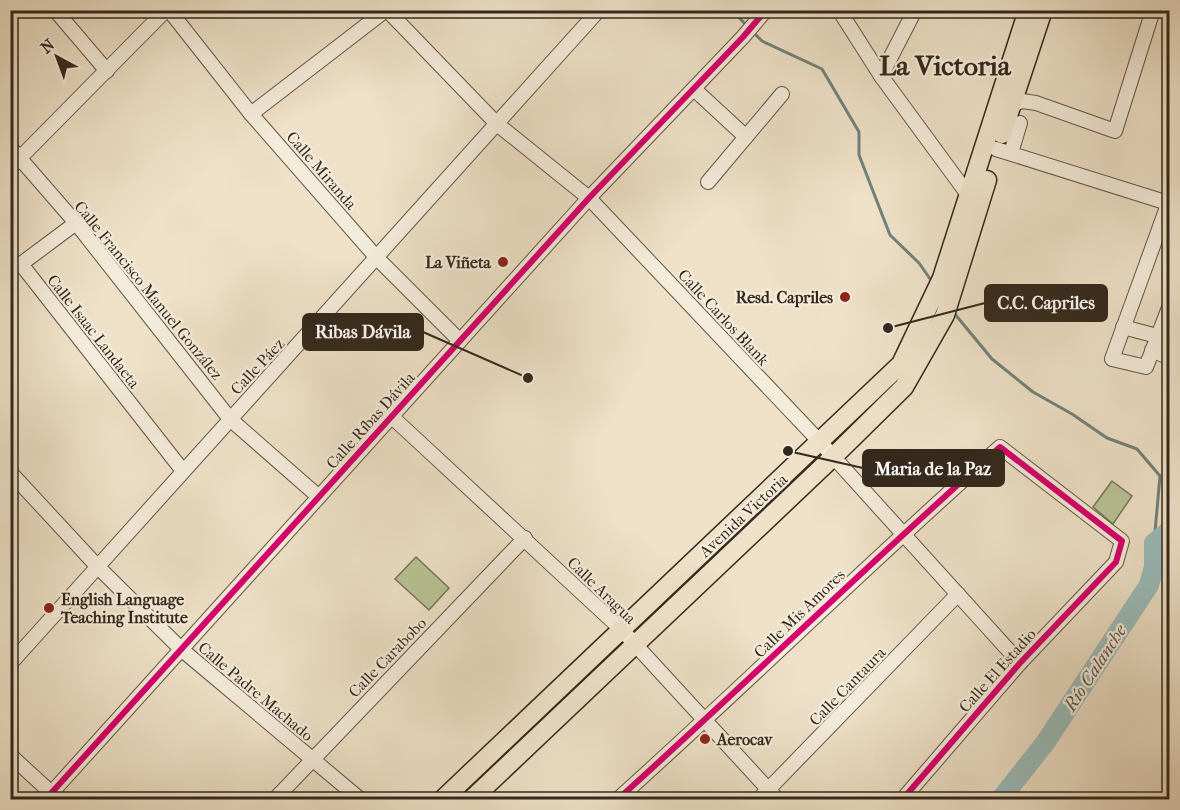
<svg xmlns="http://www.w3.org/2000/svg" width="1180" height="810" font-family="'IM FELL French Canon',serif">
	<rect width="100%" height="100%" fill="#eee1c8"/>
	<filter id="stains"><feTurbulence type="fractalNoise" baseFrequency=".00333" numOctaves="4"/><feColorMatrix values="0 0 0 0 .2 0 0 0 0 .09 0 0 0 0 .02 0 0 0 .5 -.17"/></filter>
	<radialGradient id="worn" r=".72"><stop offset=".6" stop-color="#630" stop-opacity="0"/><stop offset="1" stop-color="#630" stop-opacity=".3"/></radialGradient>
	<g fill="#b8c396" stroke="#767659" stroke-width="1.5">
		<polygon points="1112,481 1132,496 1113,524 1093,507"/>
		<polygon points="416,557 449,588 429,610 395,579"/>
		<polygon points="1169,794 1169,799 1104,799 1105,797"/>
	</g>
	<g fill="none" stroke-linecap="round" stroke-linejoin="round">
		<g stroke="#71817b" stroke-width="3">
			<polyline points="732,10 747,26"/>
			<polyline points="752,31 762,41 822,69 859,132 859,155 890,235 919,263 933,283"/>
			<polyline points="954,313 992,359 1033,392 1072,414 1107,438 1137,449 1160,476 1154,543"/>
		</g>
		<polyline stroke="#9abcbb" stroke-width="20" points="1000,800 1045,743 1149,585 1154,567 1154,543 1170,530"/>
		<g stroke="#625647" stroke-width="16">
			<g id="minor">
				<polyline points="55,10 107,71"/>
				<polyline points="169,10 251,114 377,258 460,341"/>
				<polyline points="387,10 497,124 589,198 820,442 1020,663"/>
				<polyline points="839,10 881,76 969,196"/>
				<polyline points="881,76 915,10"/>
				<polyline points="694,89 746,137"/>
				<polyline points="1011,105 1022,101 1036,103 1115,131 1153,10"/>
				<polyline points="251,114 386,10"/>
				<polyline points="10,147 76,223 230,419 319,497"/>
				<polyline points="996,149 1168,203"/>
				<polyline points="1011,153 1020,123"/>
				<polyline points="10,168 166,10"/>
				<polyline points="708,182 782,94"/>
				<polyline points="1170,199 1112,359 1146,367 1170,305"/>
				<polyline points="76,223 21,264 183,471"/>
				<polyline points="1123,327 1157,336"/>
				<polyline points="1152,350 1170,358"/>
				<polyline points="391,416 621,629 778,800"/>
				<polyline points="10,472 97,566 181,649 361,800"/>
				<polyline points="10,664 599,10"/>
				<polyline points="10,755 59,800"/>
				<polyline points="45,800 589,198 743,37 766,10"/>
				<polyline points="274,800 525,538"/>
				<path d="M 617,800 C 746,684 870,562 1000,447 L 1122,541 L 1116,562 L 1020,663 L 902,800"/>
				<polyline points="758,800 958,594"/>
			</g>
		</g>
		<g stroke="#33281c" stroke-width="21">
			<g id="major">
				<polyline points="1002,134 1043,10"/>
				<polyline points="442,800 901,364 942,278 1028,10"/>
				<polyline points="471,800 833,457 904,387 945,315 987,180"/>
			</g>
		</g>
		<use href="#minor" stroke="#f4ecdb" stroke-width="14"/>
		<use href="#major" stroke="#eee1c8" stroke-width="18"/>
		<g stroke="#f4ecdb" stroke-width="10">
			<g id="cycleway">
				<polyline points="45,800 589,198 743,37 766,10"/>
				<path d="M 617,800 C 746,684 870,562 1000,447 L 1122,541 L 1116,562 L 1020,663 L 902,800"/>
			</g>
		</g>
		<use href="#cycleway" stroke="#d6006c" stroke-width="6"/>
	</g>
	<g fill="#8f2418" stroke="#f4ecdb" stroke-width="2">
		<circle cx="503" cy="262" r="6"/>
		<circle cx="845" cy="297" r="6"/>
		<circle cx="49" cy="608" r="6"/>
		<circle cx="705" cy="739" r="6"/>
	</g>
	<g text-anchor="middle" stroke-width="4.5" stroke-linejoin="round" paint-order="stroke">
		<g font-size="16" fill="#33281c" stroke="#f4ecdb">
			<text transform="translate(322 170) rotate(49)" y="6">Calle Miranda</text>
			<text transform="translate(149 290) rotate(51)" y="6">Calle Francisco Manuel González</text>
			<text transform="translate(724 317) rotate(47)" y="6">Calle Carlos Blank</text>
			<text transform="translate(94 331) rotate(52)" y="6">Calle Isaac Landaeta</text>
			<text transform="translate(257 366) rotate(-47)" y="6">Calle Páez</text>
			<text transform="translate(370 420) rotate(-48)" y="6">Calle Ríbas Dávila</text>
			<text transform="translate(743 515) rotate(-43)" y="6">Avenida Victoria</text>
			<text transform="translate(602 590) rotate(44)" y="6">Calle Aragua</text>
			<text transform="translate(799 613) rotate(-44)" y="6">Calle Mis Amores</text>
			<text transform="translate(387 657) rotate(-46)" y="6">Calle Carabobo</text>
			<text transform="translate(997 670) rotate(-48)" y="6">Calle El Estadio</text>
			<text transform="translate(847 686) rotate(-46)" y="6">Calle Cantaura</text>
			<text transform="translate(256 691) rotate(40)" y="6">Calle Padre Machado</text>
		</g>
		<g font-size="16" font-weight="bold" fill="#33281c" stroke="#f4ecdb" text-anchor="end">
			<text x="491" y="268">La Viñeta</text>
			<text x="833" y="303">Resd. Capriles</text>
			<text x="61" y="605" text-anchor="start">English Language<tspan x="61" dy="18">Teaching Institute</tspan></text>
			<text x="717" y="745" text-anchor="start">Aerocav</text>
		</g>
		<g font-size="18" font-style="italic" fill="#52544c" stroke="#f4ecdb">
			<text transform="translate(1095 668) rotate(-57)" y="6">Río Calanche</text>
		</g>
		<g font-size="28" font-weight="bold" fill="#33281c" stroke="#f4ecdb">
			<text x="945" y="75">La Victoria</text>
		</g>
	</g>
	<path fill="none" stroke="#33281c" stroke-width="2" d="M888 328L985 303M528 378L423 332M788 451L863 468"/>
	<g fill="#33281c" stroke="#f4ecdb" stroke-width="2">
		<circle cx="888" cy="328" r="6"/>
		<circle cx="528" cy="378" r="6"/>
		<circle cx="788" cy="451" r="6"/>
	</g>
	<g fill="#33281c" stroke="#33281c" stroke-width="2">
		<rect x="985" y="285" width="122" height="36" rx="6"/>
		<rect x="303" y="314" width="120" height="36" rx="6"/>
		<rect x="863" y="450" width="141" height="36" rx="6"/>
	</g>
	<g font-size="18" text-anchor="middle" font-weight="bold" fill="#fff">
		<text x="1046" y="309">C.C. Capriles</text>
		<text x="363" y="338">Ribas Dávila</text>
		<text x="933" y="475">Maria de la Paz</text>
	</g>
	<rect width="1180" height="810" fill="none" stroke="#eee1c8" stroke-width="36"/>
	<rect x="12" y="12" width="1156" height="786" fill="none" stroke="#33281c" stroke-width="3"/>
	<rect x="18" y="18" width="1144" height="774" fill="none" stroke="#33281c" stroke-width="1.5"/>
	<g transform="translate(57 57) rotate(319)" stroke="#f4ecdb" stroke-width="4.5" paint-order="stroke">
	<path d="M0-4.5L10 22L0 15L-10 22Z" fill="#33281c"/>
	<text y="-9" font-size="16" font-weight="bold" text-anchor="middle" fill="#33281c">N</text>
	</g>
	<rect width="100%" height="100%" filter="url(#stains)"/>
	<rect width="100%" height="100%" fill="url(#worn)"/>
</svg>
